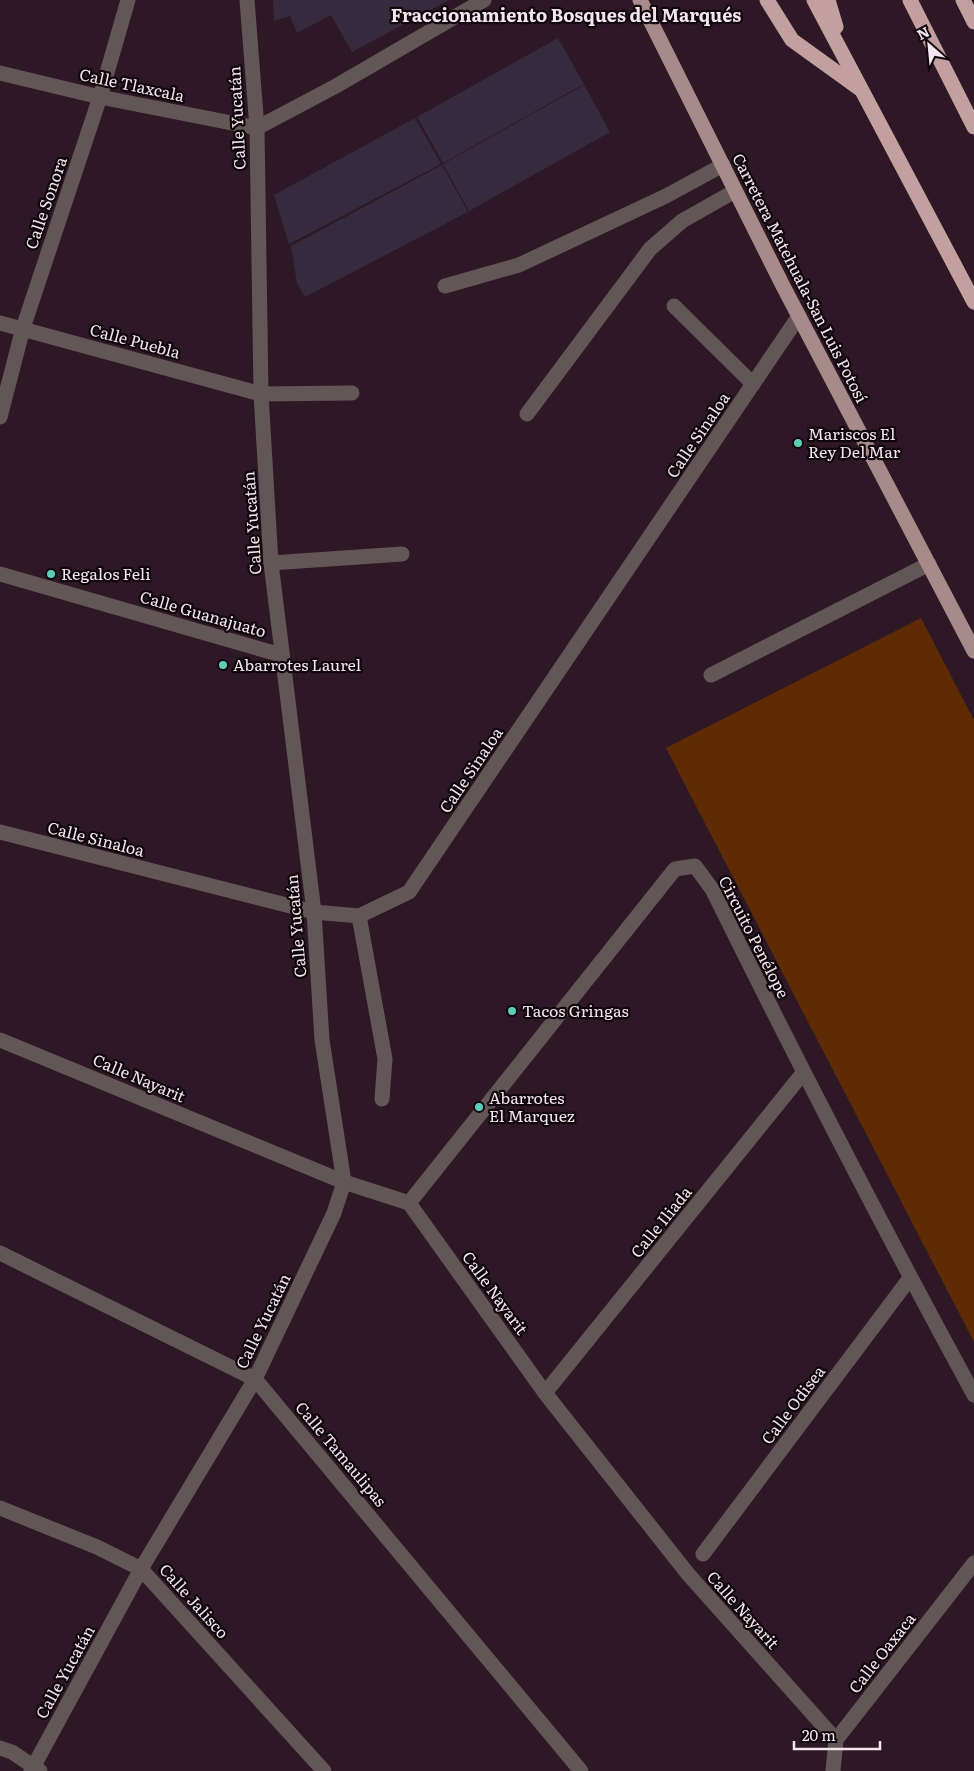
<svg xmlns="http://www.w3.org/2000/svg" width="974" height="1771" font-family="Literata,serif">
	<rect width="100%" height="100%" fill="#2e1825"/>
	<polygon fill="#5e2b05" points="921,618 974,720 974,1342 666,748"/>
	<g fill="#362a3e">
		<polygon points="273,0 449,0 352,52 331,15 297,33 290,16 274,21"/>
		<polygon points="558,38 584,84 443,163 417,117"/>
		<polygon points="584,85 610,132 469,211 443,164"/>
		<polygon points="415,118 441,164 289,244 274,195"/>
		<polygon points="442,165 468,212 305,297 297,283 291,246"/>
	</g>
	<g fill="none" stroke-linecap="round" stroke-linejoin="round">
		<g stroke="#635656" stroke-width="15">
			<polyline points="0,73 100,97 257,128 336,86 484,0"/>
			<polyline points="445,286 519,265 666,196 723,165"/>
			<polyline points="674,306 753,384"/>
			<polyline points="0,323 261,394 352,393"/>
			<polyline points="527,414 650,249 682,221 735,191"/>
			<polyline points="0,417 23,328 100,97 128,0"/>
			<polyline points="271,563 402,554"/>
			<polyline points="0,574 281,655"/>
			<polyline points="711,675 929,564"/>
			<polyline points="0,832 314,912 359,916 409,892 799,316"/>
			<polyline points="359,916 385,1059 382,1099"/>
			<polyline points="0,1040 344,1182 409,1203 545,1393 688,1574 836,1740"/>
			<path d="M 409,1203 L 675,869 L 695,866 L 712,889 C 796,1059 883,1228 974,1395"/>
			<polyline points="0,1253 255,1379 581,1771"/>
			<polyline points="545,1393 803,1073"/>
			<polyline points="0,1508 97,1547 141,1569 324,1771"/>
			<polyline points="703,1554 910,1278"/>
			<polyline points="0,1748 12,1752 40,1771"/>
			<polyline points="31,1771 141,1569 255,1379 334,1213 344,1182 322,1040 314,912 271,563 261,394 257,128 247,0"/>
			<polyline points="833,1771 836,1740 974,1563"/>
		</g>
		<polyline stroke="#a78b8b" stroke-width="15" points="640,0 783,286 974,651"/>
		<g stroke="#c1a09f" stroke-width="15">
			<polyline points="767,0 792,40 860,89"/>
			<polyline points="814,0 974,302"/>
			<polyline points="828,0 836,27"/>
			<polyline points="910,0 974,127"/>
			<polyline points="963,0 974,22"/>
		</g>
	</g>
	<g fill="#5cceba" stroke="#10070c" stroke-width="2">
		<circle cx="798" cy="443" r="5"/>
		<circle cx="51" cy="574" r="5"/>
		<circle cx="223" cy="665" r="5"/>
		<circle cx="512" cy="1011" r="5"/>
		<circle cx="479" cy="1107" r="5"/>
	</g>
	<g text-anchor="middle" stroke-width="4.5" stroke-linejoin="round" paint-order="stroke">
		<g font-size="16" fill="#f5e5ed" stroke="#10070c">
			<text transform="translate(132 85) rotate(12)" y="6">Calle Tlaxcala</text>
			<text transform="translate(237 118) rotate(-93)" y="6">Calle Yucatán</text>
			<text transform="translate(46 203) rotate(-71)" y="6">Calle Sonora</text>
			<text transform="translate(800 278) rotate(63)" y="6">Carretera Matehuala-San Luis Potosí</text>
			<text transform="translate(135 341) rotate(15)" y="6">Calle Puebla</text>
			<text transform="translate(698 435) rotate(-56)" y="6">Calle Sinaloa</text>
			<text transform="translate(252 523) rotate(-94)" y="6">Calle Yucatán</text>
			<text transform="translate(203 614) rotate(16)" y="6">Calle Guanajuato</text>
			<text transform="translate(471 770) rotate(-56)" y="6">Calle Sinaloa</text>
			<text transform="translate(96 839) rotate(14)" y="6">Calle Sinaloa</text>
			<text transform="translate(296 926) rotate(-95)" y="6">Calle Yucatán</text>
			<text transform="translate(754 937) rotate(63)" y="6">Circuito Penélope</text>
			<text transform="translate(139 1078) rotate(23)" y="6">Calle Nayarit</text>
			<text transform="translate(661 1222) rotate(-51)" y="6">Calle Iliada</text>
			<text transform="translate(495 1293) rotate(54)" y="6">Calle Nayarit</text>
			<text transform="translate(263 1321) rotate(-64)" y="6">Calle Yucatán</text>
			<text transform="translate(793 1405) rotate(-53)" y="6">Calle Odisea</text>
			<text transform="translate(341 1454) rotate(50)" y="6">Calle Tamaulipas</text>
			<text transform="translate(194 1601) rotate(48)" y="6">Calle Jalisco</text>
			<text transform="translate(743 1610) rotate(48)" y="6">Calle Nayarit</text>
			<text transform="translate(882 1653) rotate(-52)" y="6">Calle Oaxaca</text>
			<text transform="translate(65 1672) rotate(-61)" y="6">Calle Yucatán</text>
		</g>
		<g font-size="16" fill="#f5e5ed" stroke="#10070c" text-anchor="start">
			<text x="808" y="440">Mariscos El<tspan x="808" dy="18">Rey Del Mar</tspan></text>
			<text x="61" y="580">Regalos Feli</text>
			<text x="233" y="671">Abarrotes Laurel</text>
			<text x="522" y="1017">Tacos Gringas</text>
			<text x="489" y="1104">Abarrotes<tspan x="489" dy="18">El Marquez</tspan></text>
		</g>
		<g font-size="18" font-weight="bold" fill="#f5e5ed" stroke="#10070c">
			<text x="566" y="22">Fraccionamiento Bosques del Marqués</text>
		</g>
	</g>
	<g transform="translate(929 45) rotate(333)" stroke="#10070c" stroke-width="4" paint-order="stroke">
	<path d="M0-4L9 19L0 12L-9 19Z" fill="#f5e5ed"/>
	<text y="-8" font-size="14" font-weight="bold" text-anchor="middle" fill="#f5e5ed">N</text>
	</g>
	<path d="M794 1741v8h86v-8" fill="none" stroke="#f5e5ed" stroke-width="2.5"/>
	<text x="802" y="1741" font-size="15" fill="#f5e5ed" stroke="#10070c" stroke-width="4" paint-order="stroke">20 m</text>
</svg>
